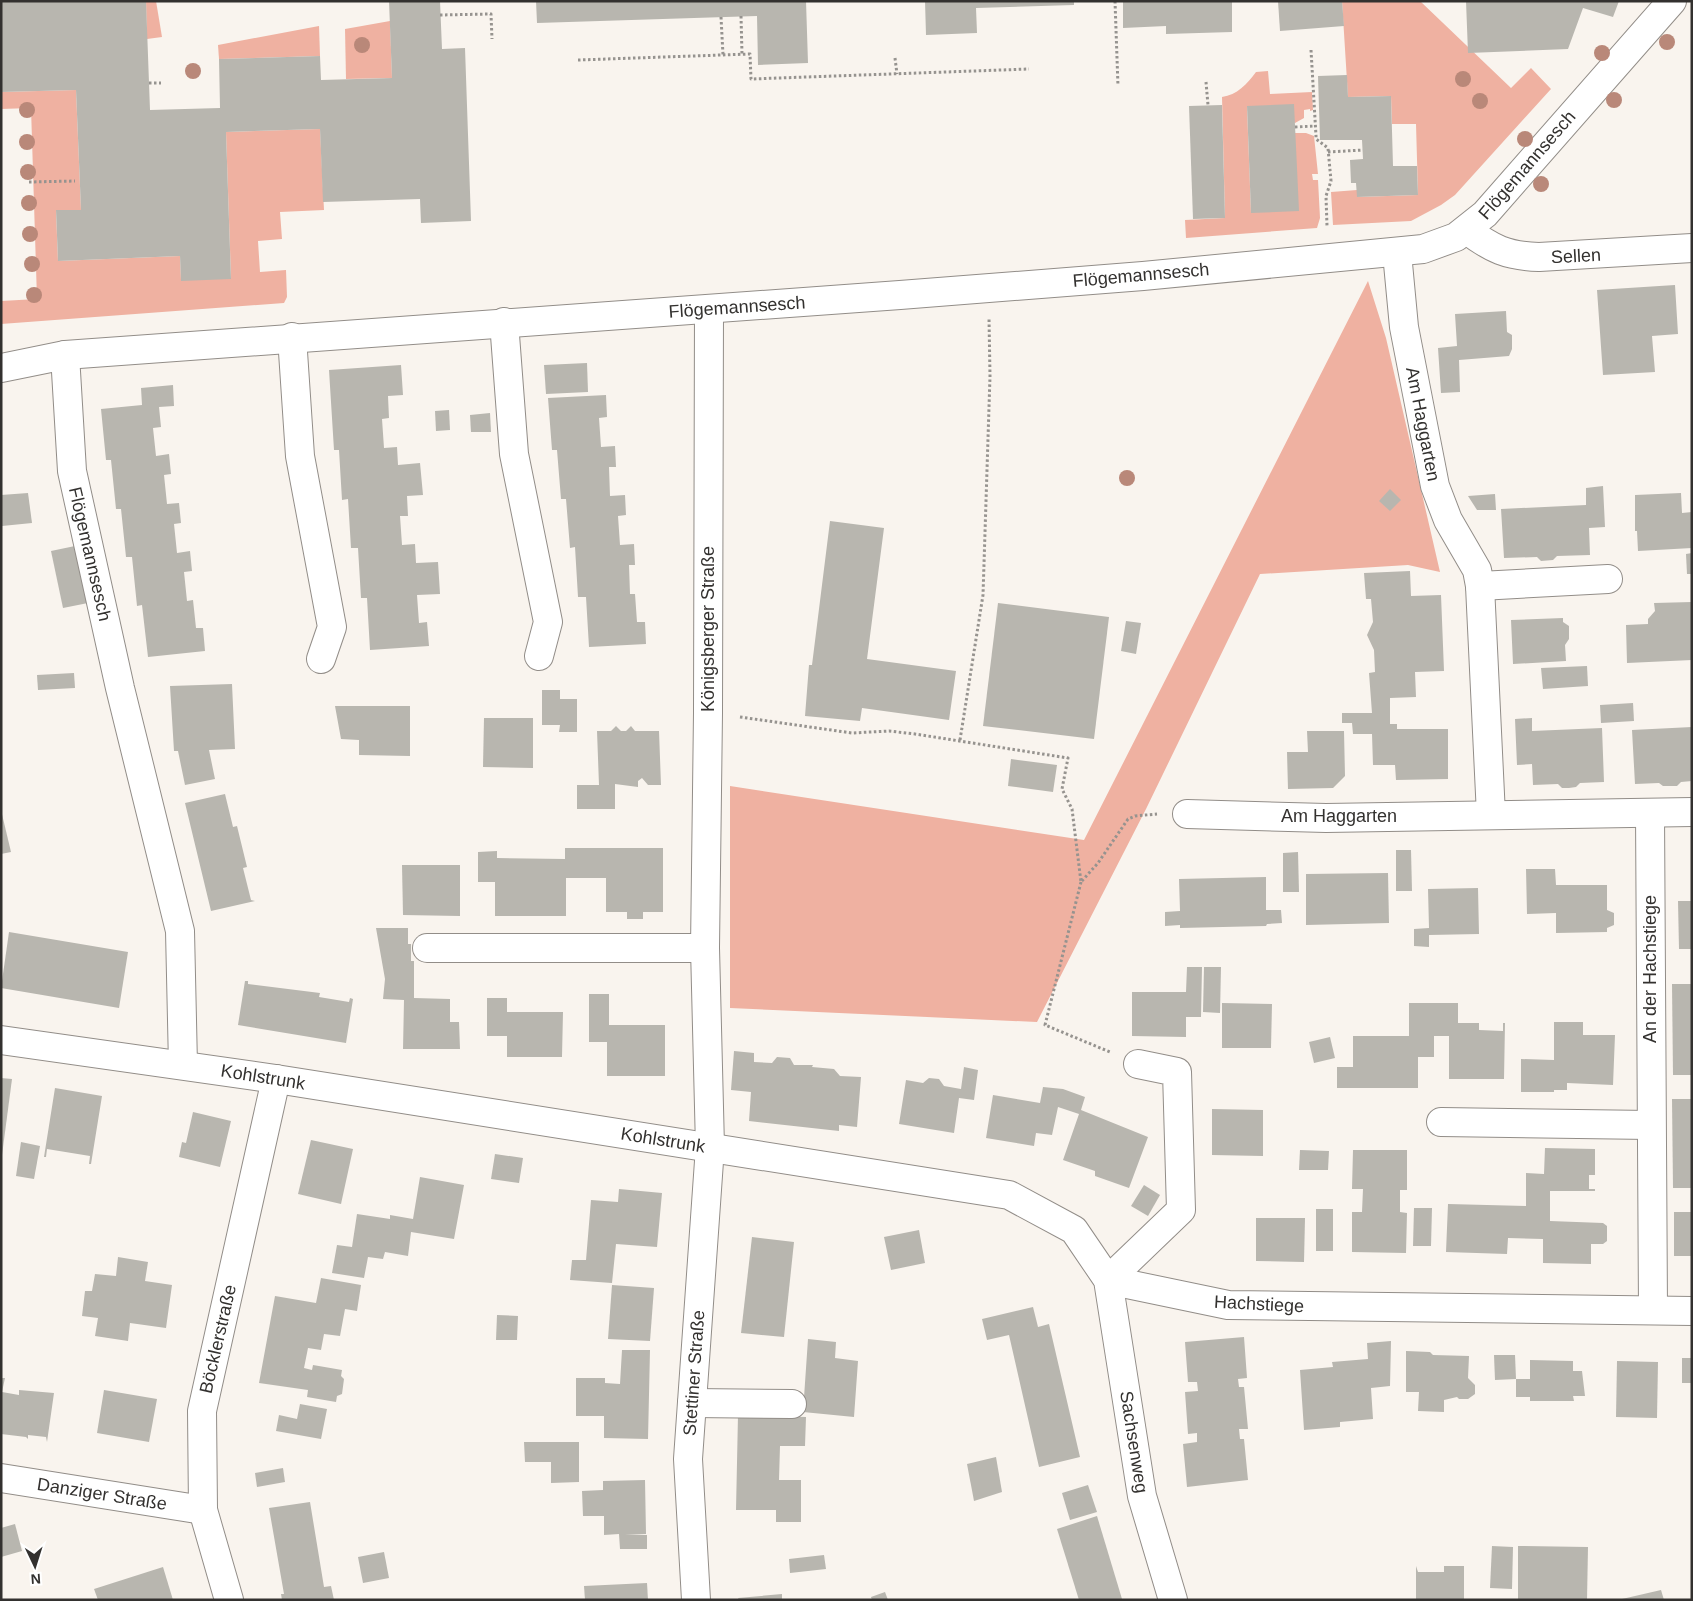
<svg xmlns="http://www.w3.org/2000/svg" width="1693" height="1601" font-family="Arial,sans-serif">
	<rect width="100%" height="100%" fill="#f9f4ee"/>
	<g fill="#efb1a1">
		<polygon points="146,1 156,1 162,37 147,39"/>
		<polygon points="1342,1 1420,1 1511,88 1531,68 1551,89 1455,195 1441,205 1411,221 1333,225 1331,192 1357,190 1357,197 1418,195 1416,124 1392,124 1391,96 1348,97"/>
		<polygon points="390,21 392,78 346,79 345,29"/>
		<polygon points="319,26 320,56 219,59 218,45"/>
		<path d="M 1268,71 L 1270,94 L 1312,92 L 1313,110 L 1310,111 L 1310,109 L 1304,110 L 1304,118 L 1295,123 L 1247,107 L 1251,213 L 1295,133 L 1306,133 L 1314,136 L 1318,174 L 1312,174 L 1313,180 L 1318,180 L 1320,218 L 1317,228 L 1186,238 L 1185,220 L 1225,218 L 1222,97 C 1237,95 1247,84 1256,72 Z"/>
		<polygon points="76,90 81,210 56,211 58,261 180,256 181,280 231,278 226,132 320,129 324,210 280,212 282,239 258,241 260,272 286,270 287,297 284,303 1,324 1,301 37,299 31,108 1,109 1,92"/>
		<polygon points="1368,281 1386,338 1440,572 1408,565 1260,574 1146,809 1037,1022 730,1008 730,786 1084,840"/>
	</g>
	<g fill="#b8b6af">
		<polygon points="1,1 146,1 150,110 220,108 219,59 320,56 321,80 392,78 389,1 440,1 442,49 465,48 471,221 421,223 420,199 323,202 320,129 226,132 231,279 181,281 180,256 58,261 56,210 81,210 76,90 1,92"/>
		<polygon points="536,1 806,1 808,63 758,65 757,16 537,23"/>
		<polygon points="925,1 1074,1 1074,5 976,8 977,33 926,35"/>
		<polygon points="1123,1 1232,1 1232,32 1166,34 1166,26 1123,28"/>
		<polygon points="1278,1 1342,1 1344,26 1280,31"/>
		<polygon points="1466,1 1619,1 1613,17 1583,8 1568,49 1468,53"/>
		<polygon points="1347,75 1348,97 1391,96 1393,166 1417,166 1418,195 1357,197 1356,183 1351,183 1350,160 1363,159 1362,140 1320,140 1318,76"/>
		<polygon points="1294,104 1299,211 1251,213 1247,106"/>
		<polygon points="1222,105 1225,218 1193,219 1189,106"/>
		<polygon points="1675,285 1678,334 1652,336 1655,372 1603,375 1597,290"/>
		<polygon points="1506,311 1507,332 1512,335 1512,349 1509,356 1459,360 1460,392 1441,393 1438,348 1457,346 1455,314"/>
		<polygon points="587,363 588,392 546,394 544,365"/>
		<polygon points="401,365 403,395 388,396 389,418 382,419 384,448 397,447 398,465 420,463 423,495 407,496 408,516 400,516 402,545 415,544 416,563 438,562 440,594 417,595 419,623 427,622 429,646 370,650 367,598 361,598 358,548 351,548 348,499 342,500 339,450 334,450 329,370"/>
		<polygon points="173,385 174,406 159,407 161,427 153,428 156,456 169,454 171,474 164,475 167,504 179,503 181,523 174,524 177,553 190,551 192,571 184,572 187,601 193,600 196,628 203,628 205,651 148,657 142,605 137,606 132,557 126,557 121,509 116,509 111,460 106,460 101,409 142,405 141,388"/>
		<polygon points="606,395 607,417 599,418 601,447 615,446 616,467 609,467 610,496 625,495 626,515 618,516 620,545 634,544 635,565 629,565 630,594 635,594 637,622 645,622 646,644 589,647 586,597 578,597 575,547 570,548 566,499 561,499 557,450 552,450 548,398"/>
		<polygon points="449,410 450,430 436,431 435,411"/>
		<polygon points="490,413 491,432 471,432 470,415"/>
		<polygon points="1603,486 1605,527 1589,528 1590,555 1557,556 1553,560 1541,561 1537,557 1504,558 1501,509 1586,505 1586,488"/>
		<polygon points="1390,489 1401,500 1390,511 1379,501"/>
		<polygon points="28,493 32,523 2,526 1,495"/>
		<polygon points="1681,493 1682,513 1692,512 1692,548 1638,551 1637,531 1635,531 1635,495"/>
		<polygon points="1495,494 1496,510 1477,510 1468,496"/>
		<polygon points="830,521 884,528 867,659 956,671 949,720 862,708 860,721 805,716 809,665 812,665"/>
		<polygon points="75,546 88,603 63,608 51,551"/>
		<polygon points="1692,553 1692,574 1687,574 1686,554"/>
		<polygon points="1410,571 1411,596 1441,595 1444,671 1415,672 1416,697 1390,698 1390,724 1397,724 1397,729 1448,729 1448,779 1396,780 1395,765 1373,765 1372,734 1353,734 1352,723 1342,723 1342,713 1372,713 1369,673 1375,672 1374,650 1367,635 1373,622 1371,599 1366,599 1364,573"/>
		<polygon points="1692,602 1692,660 1627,663 1626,625 1648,624 1648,619 1655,611 1654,603"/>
		<polygon points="998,603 1109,617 1094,739 983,726"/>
		<polygon points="1563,618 1563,622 1569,626 1569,639 1565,645 1566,661 1513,664 1511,620"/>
		<polygon points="1126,621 1141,623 1136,654 1121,651"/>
		<polygon points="1587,666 1588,686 1543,689 1541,668"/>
		<polygon points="74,673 75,688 38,690 37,675"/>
		<polygon points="232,684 235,749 209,750 215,779 185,785 178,751 174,751 170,686"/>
		<polygon points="542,690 560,690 560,699 577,699 577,732 559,732 560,725 542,725"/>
		<polygon points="1633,703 1634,721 1601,723 1600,705"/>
		<polygon points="335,706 410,706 410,756 359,755 359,740 341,739"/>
		<polygon points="484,718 533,718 533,768 483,767"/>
		<polygon points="1532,718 1532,731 1602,728 1604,782 1580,783 1576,787 1569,788 1562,788 1558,784 1533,785 1532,764 1517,765 1515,719"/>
		<polygon points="616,726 621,731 626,731 631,726 635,731 659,731 661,785 648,785 642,778 638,781 638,787 615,784 615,809 577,809 577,785 599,785 597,731 611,731"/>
		<polygon points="1692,727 1692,781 1681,782 1677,786 1663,786 1659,783 1635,784 1632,730"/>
		<polygon points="1307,731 1344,731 1345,776 1333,788 1288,789 1287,752 1308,752"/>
		<polygon points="1011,759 1057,765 1053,792 1008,786"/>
		<polygon points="225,794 233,827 237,826 247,867 243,868 251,900 255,901 211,911 185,803"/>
		<polygon points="1,810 11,852 1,854"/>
		<polygon points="565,848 663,848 663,912 643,912 643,919 627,919 627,912 606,912 606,878 566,878 566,916 495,916 495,882 478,882 478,852 497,851 497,858 565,859"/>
		<polygon points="1396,850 1411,850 1412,891 1396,891"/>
		<polygon points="1298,852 1299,892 1283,892 1283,853"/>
		<polygon points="402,865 460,865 460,916 403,915"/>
		<polygon points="1526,869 1555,869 1556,885 1607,885 1607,910 1614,913 1614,925 1607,928 1607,932 1556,933 1556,913 1527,914"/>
		<polygon points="1388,873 1389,923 1306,925 1306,874"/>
		<polygon points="1266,877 1266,910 1281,910 1282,923 1267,924 1266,926 1180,928 1180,925 1165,926 1165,912 1180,911 1179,879"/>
		<polygon points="1478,888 1479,934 1429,935 1429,947 1414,946 1414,929 1429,928 1428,889"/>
		<polygon points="1678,901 1692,901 1692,949 1679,949"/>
		<polygon points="376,928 408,928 408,944 411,944 411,961 414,961 414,998 450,999 450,1022 459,1022 460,1049 403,1049 404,1000 383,999 385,979"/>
		<polygon points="9,932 128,952 119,1008 1,988"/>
		<polygon points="1187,967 1202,967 1201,1017 1186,1017 1186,1037 1132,1036 1132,992 1186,992"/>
		<polygon points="1204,967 1221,967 1220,1013 1203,1012"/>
		<polygon points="245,981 248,981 248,984 320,993 319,997 349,1002 350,998 353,999 346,1043 238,1025"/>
		<polygon points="1672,984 1692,984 1692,1075 1673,1075"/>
		<polygon points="589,994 609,994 609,1025 665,1025 665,1076 607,1076 607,1042 589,1042"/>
		<polygon points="487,998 507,998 507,1012 563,1012 562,1057 507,1057 507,1036 487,1036"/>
		<polygon points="1222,1003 1272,1004 1271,1048 1222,1048"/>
		<polygon points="1409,1003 1458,1003 1458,1023 1479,1023 1479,1030 1503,1031 1503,1023 1505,1023 1504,1079 1449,1079 1449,1036 1434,1036 1434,1057 1418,1057 1418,1088 1337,1088 1337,1067 1353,1067 1353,1036 1409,1036"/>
		<polygon points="1554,1022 1583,1022 1583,1035 1615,1035 1613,1085 1567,1083 1567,1090 1554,1090 1554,1092 1521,1092 1521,1059 1554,1060"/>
		<polygon points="1330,1037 1335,1058 1314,1063 1309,1042"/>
		<polygon points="734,1051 754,1053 754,1062 772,1063 777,1057 790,1058 794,1065 813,1065 812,1067 834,1069 840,1076 861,1077 857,1127 839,1125 839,1131 749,1121 751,1092 731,1090"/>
		<polygon points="964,1067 978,1070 974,1100 959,1098 954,1133 899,1124 906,1080 923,1083 929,1078 939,1079 944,1086 961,1089"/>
		<polygon points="1,1078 12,1079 2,1155 1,1155"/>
		<polygon points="1043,1087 1063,1089 1085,1097 1081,1110 1148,1137 1129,1188 1095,1176 1095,1171 1063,1160 1079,1114 1058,1107 1052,1135 1036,1133 1034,1146 986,1138 993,1095 1040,1103"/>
		<polygon points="55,1088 102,1096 91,1164 89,1164 90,1156 47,1149 46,1157 44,1157"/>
		<polygon points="1672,1099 1692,1099 1692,1188 1673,1188"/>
		<polygon points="1212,1109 1263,1110 1263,1156 1212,1155"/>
		<polygon points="193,1112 231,1121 220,1167 179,1157 182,1142 186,1143"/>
		<polygon points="311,1140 353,1149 341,1204 298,1194"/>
		<polygon points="21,1142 40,1146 34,1179 16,1176"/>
		<polygon points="1545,1148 1595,1149 1595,1175 1589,1175 1589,1189 1595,1189 1595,1191 1550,1191 1550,1221 1603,1223 1607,1226 1607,1241 1603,1244 1591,1244 1591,1264 1543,1263 1543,1239 1508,1238 1507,1254 1446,1252 1448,1204 1526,1206 1526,1173 1544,1174"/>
		<polygon points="1300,1150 1329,1151 1328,1170 1299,1170"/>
		<polygon points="1353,1150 1407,1150 1407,1190 1400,1190 1400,1212 1407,1213 1406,1253 1352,1252 1352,1212 1362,1212 1363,1189 1352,1189"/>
		<polygon points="495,1154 523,1158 519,1183 491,1179"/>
		<polygon points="420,1177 464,1185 454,1239 411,1232 408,1256 385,1252 383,1259 368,1257 364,1278 332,1273 337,1245 352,1247 357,1214 390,1219 390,1215 413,1219"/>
		<polygon points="1144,1185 1160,1195 1148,1216 1131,1206"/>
		<polygon points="619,1189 662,1193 657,1247 616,1244 612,1283 570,1280 572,1260 586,1260 591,1200 618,1202"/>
		<polygon points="1414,1208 1432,1208 1431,1246 1413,1246"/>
		<rect x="1316" y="1209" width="17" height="42"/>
		<rect x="1674" y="1212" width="18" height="44"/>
		<polygon points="1256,1218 1305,1218 1304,1262 1256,1261"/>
		<polygon points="919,1230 925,1263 891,1270 884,1237"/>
		<polygon points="752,1237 794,1242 784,1337 741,1333"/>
		<polygon points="118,1257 148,1262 145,1281 172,1285 166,1328 130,1323 128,1341 95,1336 98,1318 82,1316 85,1291 92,1291 95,1274 116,1276"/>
		<polygon points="321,1278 361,1285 357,1311 345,1309 340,1336 324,1334 321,1350 308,1348 304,1368 312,1370 313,1365 342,1370 341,1376 344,1379 342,1394 337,1396 336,1402 307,1397 308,1390 259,1383 275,1296 316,1303"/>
		<polygon points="612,1285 654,1288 650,1341 608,1339"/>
		<polygon points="1033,1307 1038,1327 1049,1324 1080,1457 1039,1467 1009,1335 987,1340 982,1319"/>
		<polygon points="497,1315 518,1316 517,1340 496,1340"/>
		<polygon points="1244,1337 1247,1378 1238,1379 1239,1387 1244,1387 1248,1429 1239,1429 1240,1439 1244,1439 1248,1480 1187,1487 1183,1444 1197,1442 1197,1433 1188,1434 1185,1392 1198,1391 1197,1382 1188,1382 1185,1342"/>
		<polygon points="808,1339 836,1342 835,1358 858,1361 854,1417 803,1412"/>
		<polygon points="1391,1341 1390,1386 1371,1388 1373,1419 1340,1422 1340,1427 1304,1430 1300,1370 1333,1367 1332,1362 1368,1359 1367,1343"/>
		<polygon points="622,1350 650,1350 648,1439 604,1438 604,1416 576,1416 576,1378 605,1378 605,1383 620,1384"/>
		<polygon points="1406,1351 1430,1352 1433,1355 1469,1356 1468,1378 1475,1385 1475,1394 1468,1399 1459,1399 1457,1397 1444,1400 1444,1412 1418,1411 1419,1392 1406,1392"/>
		<polygon points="1494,1355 1515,1355 1516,1379 1495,1380"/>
		<rect x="1682" y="1358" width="10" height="25"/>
		<polygon points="1530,1360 1573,1361 1573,1371 1582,1371 1585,1396 1573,1396 1574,1401 1530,1401 1530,1397 1516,1397 1516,1379 1530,1379"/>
		<polygon points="1617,1361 1658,1362 1657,1418 1616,1417"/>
		<polygon points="1,1378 5,1378 2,1392 19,1395 19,1390 54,1393 47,1442 46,1437 28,1435 28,1439 26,1437 1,1434"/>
		<polygon points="104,1390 157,1399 149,1442 97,1433"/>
		<polygon points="300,1404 327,1409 321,1439 276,1431 279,1415 297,1419"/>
		<polygon points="738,1415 806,1417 805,1446 780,1446 779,1480 801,1480 801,1522 776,1522 776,1510 736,1510"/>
		<polygon points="524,1442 579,1442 579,1482 551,1483 551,1462 525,1462"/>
		<polygon points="996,1457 1002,1492 974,1501 967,1464"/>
		<polygon points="283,1468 285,1482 257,1487 255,1473"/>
		<polygon points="645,1480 646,1534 625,1535 647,1535 647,1549 620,1549 619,1534 604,1535 604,1516 583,1516 582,1491 603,1490 603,1481"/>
		<polygon points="1088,1485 1097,1512 1070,1520 1062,1493"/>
		<polygon points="310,1502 324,1587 331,1586 334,1600 282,1600 281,1594 284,1594 269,1508"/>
		<polygon points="1097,1516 1122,1599 1120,1600 1079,1600 1057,1529"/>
		<polygon points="15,1524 22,1551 1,1557 1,1528"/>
		<polygon points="1492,1546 1513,1547 1512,1589 1490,1588"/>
		<polygon points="1518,1546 1588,1547 1587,1600 1518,1600"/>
		<polygon points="384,1552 389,1578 363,1583 358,1557"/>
		<polygon points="824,1555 826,1569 790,1573 789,1559"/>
		<polygon points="1416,1566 1418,1572 1444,1572 1444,1566 1464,1566 1464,1600 1416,1600"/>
		<polygon points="163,1567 173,1600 98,1600 94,1589"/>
		<polygon points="647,1583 648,1600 585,1600 584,1586"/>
		<polygon points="1661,1590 1664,1600 1622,1600 1622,1599"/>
		<polygon points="885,1592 888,1600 872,1600 871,1597"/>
		<polygon points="782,1594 782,1600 739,1600 738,1598"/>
	</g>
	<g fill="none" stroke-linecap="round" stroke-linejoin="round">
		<g stroke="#928d88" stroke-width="30">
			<g id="minor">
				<path d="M 1467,230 C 1492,249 1507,256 1539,257 L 1692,248"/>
				<polyline points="1397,253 1404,327 1435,486 1448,520 1477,570 1480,586 1491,815"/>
				<polyline points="504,322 514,454 548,622 539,656"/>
				<polyline points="292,337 300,456 332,627 321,659"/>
				<polyline points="65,355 72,471 120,688 180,931 183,1065"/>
				<polyline points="1,368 65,355 900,295 1143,276 1423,249 1456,237 1485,214 1672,1"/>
				<polyline points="1480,586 1608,579"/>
				<polyline points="1650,813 1653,1310"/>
				<polyline points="1187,814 1326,818 1692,812"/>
				<polyline points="427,948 705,948"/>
				<polyline points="1,1040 276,1079 1009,1195 1074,1230 1108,1280 1142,1496 1173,1600"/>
				<polyline points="1441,1122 1650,1125"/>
				<polyline points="1108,1280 1228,1305 1692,1311"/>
				<polyline points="1108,1280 1181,1210 1177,1072 1138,1064"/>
				<polyline points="692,1403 792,1404"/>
				<polyline points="1,1478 203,1510"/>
				<polyline points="229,1600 203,1510 202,1411 276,1079"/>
				<polyline points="696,1600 688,1459 710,1147 705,948 708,713 709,309"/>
			</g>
		</g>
		<g stroke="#96938f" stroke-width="3" stroke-dasharray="2.5 2.5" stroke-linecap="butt">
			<polyline points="1115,1 1118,86"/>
			<polyline points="440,15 491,14 492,39"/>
			<polyline points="741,16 742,54"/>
			<polyline points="721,17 723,55"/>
			<polyline points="1311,50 1316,136 1316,139 1328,148 1331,181 1326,196 1327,226"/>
			<polyline points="895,58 897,74"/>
			<polyline points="578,60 750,54 751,79 1029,69"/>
			<polyline points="1206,82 1208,105"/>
			<polyline points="149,83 161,83"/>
			<polyline points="1295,127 1315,126"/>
			<polyline points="1328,152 1363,150"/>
			<polyline points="29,182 75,181"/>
			<polyline points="740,717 852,733 889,731 915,734 1068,758 1062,789 1072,809 1081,882 1098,863 1128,819 1135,816 1157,814"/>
			<polyline points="960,740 983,595 990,376 989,318"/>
			<polyline points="1081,882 1045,1025 1110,1052"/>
		</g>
		<use href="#minor" stroke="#fff" stroke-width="28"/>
	</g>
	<g fill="#b98879">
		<circle cx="1667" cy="42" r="8"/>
		<circle cx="362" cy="45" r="8"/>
		<circle cx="1602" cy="53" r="8"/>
		<circle cx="193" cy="71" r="8"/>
		<circle cx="1463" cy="79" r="8"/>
		<circle cx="1614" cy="100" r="8"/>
		<circle cx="1480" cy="101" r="8"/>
		<circle cx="27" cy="110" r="8"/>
		<circle cx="1525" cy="139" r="8"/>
		<circle cx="27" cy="142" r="8"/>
		<circle cx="28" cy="172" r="8"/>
		<circle cx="1541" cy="184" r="8"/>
		<circle cx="29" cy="203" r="8"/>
		<circle cx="30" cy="234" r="8"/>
		<circle cx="32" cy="264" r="8"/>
		<circle cx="34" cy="295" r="8"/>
		<circle cx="1127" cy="478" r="8"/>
	</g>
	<g text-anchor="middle" stroke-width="4" stroke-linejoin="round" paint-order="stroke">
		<g font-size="18" fill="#33312f" stroke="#fff">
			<text transform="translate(1527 165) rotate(-49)" y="6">Flögemannsesch</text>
			<text transform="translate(1576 256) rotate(-3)" y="6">Sellen</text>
			<text transform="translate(1141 275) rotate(-5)" y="6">Flögemannsesch</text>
			<text transform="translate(737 307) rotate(-4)" y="6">Flögemannsesch</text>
			<text transform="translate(1423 424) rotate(79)" y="6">Am Haggarten</text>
			<text transform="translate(90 554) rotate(77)" y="6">Flögemannsesch</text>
			<text transform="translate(708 629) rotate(-90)" y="6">Königsberger Straße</text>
			<text x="1339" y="822">Am Haggarten</text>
			<text transform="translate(1650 969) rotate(-90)" y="6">An der Hachstiege</text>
			<text transform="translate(263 1077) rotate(9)" y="6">Kohlstrunk</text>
			<text transform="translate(663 1140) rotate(9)" y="6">Kohlstrunk</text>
			<text transform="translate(1259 1304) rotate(3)" y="6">Hachstiege</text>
			<text transform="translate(218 1339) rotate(-77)" y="6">Böcklerstraße</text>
			<text transform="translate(694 1373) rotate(-86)" y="6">Stettiner Straße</text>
			<text transform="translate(1134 1442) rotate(81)" y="6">Sachsenweg</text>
			<text transform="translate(102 1494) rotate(9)" y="6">Danziger Straße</text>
		</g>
	</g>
	<rect width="1693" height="1601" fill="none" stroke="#33312f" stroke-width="5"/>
	<g transform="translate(35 1566) rotate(176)" stroke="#ffffff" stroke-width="4" paint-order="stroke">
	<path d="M0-4L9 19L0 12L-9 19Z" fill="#33312f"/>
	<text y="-8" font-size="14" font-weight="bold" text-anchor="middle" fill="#33312f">N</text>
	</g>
</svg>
